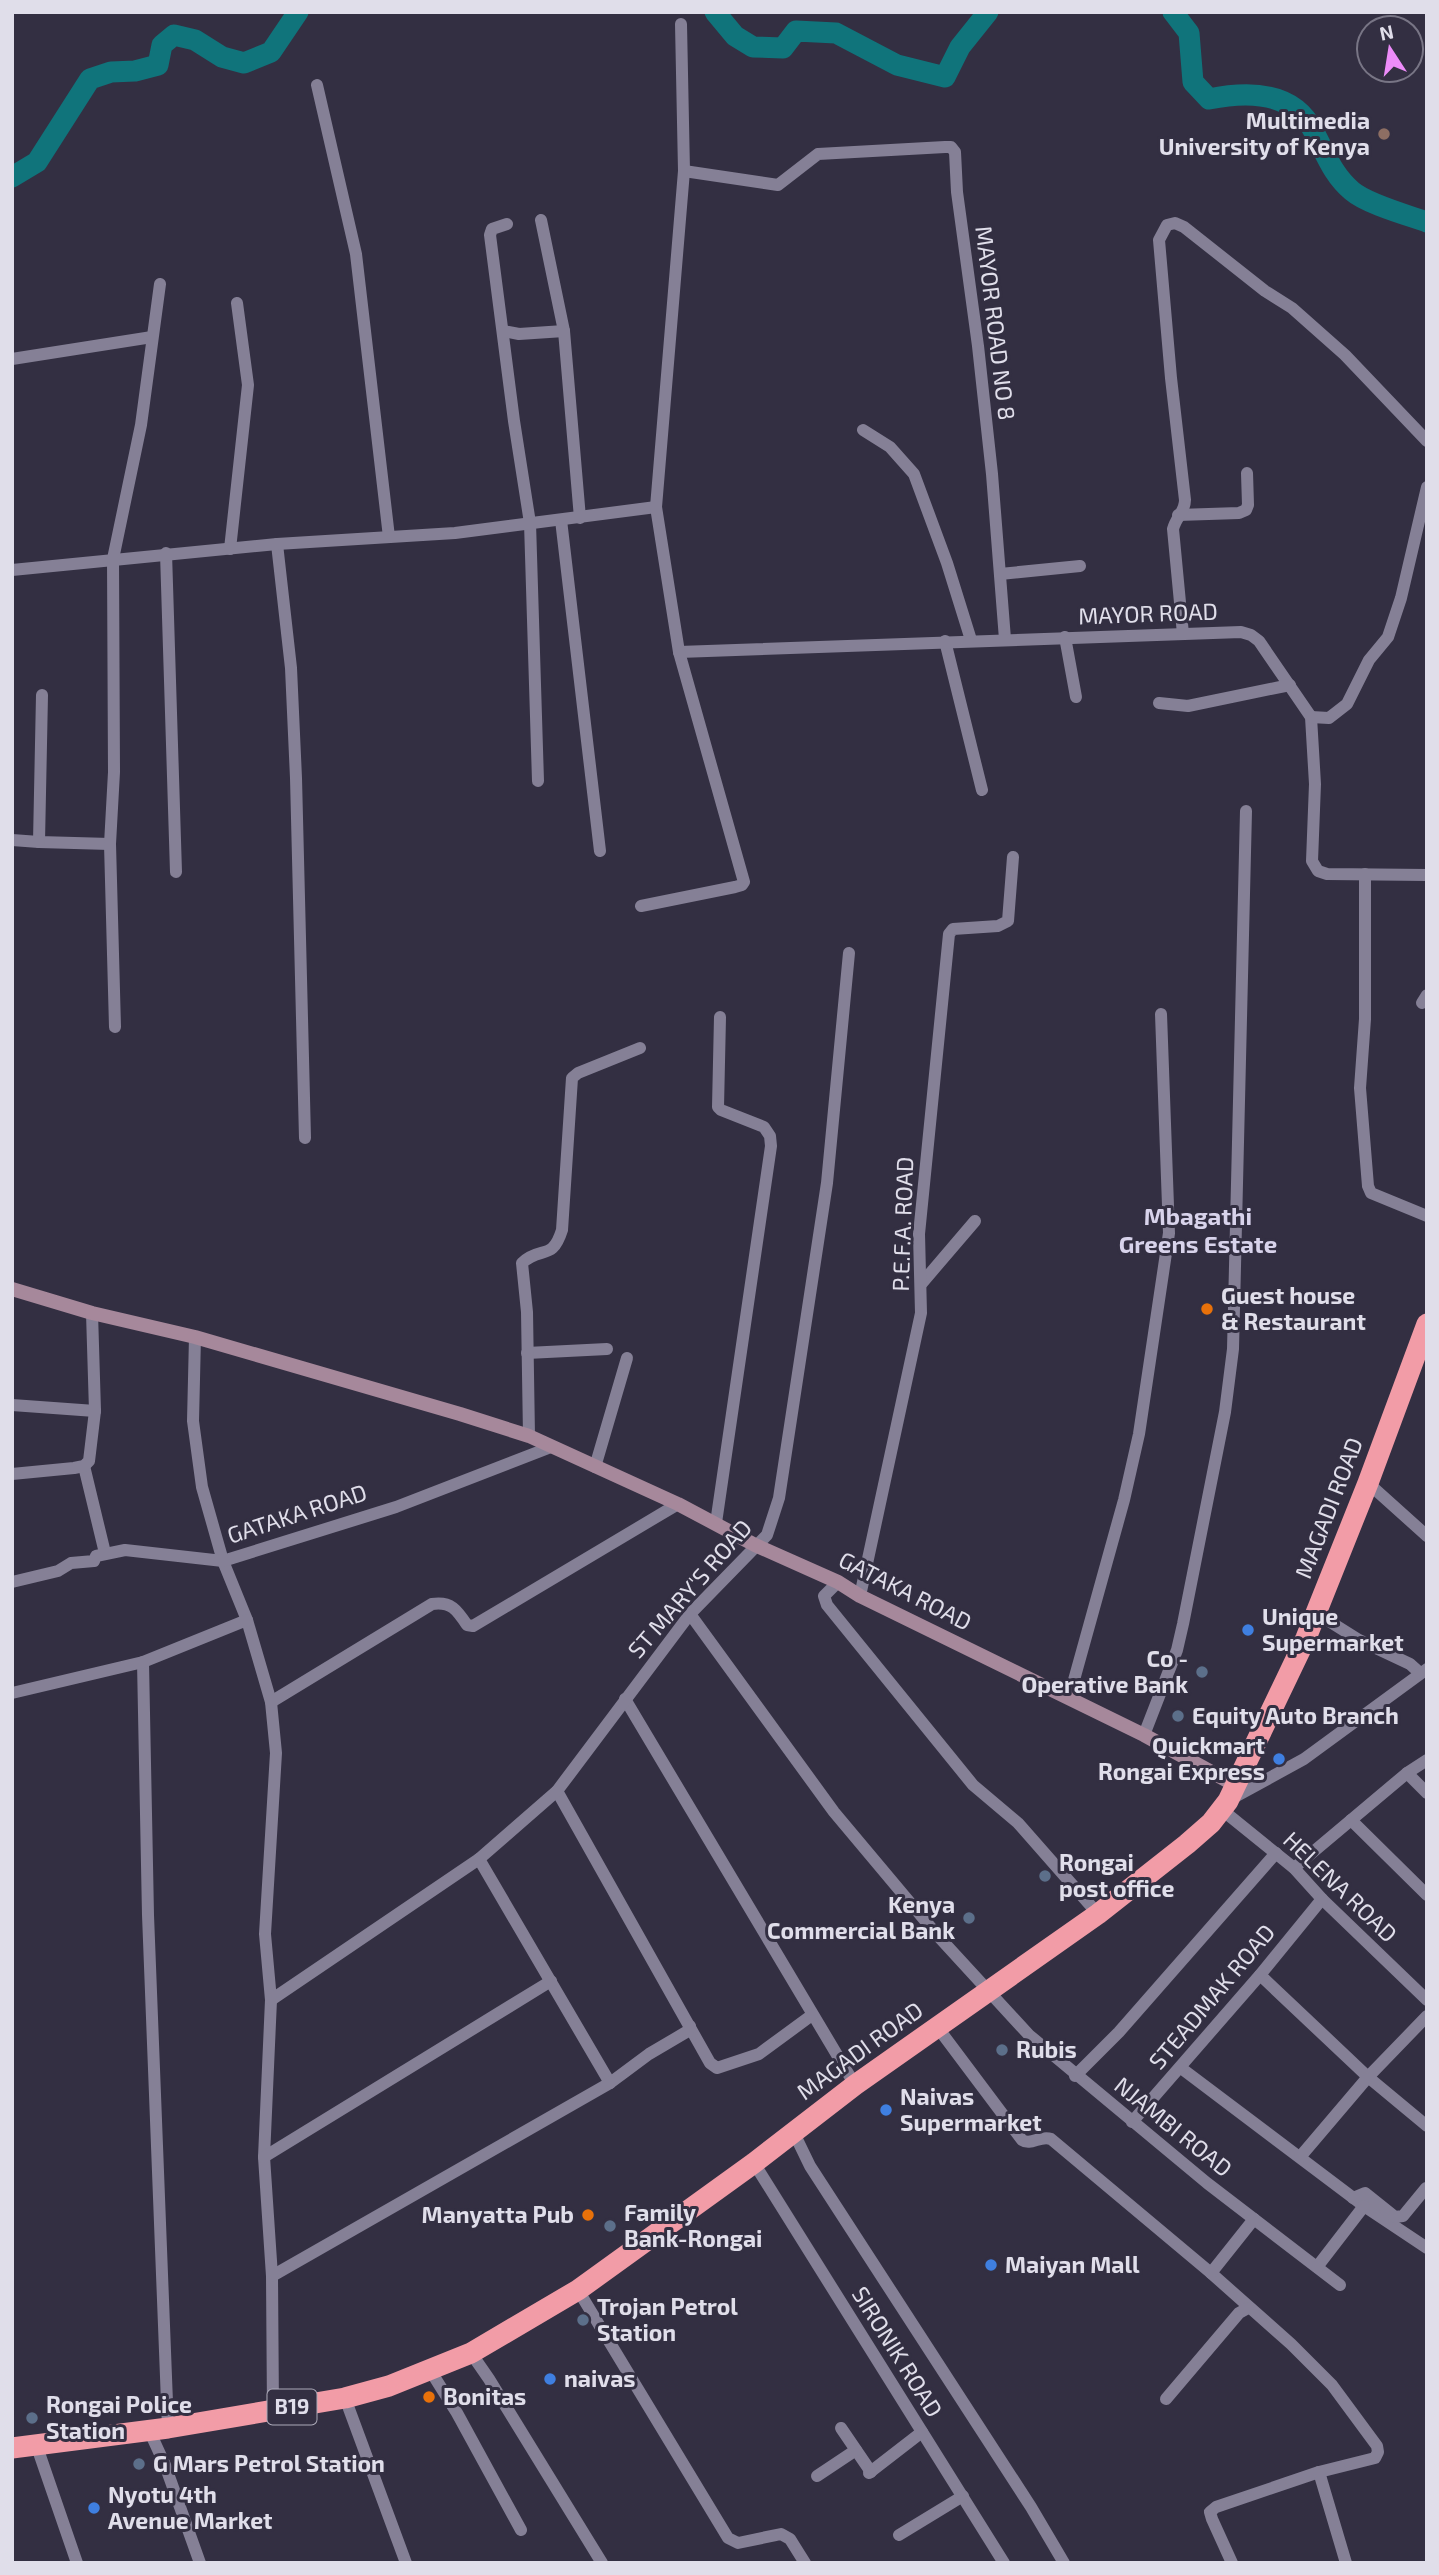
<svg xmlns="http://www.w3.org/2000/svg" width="1439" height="2575" font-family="'Exo 2',sans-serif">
	<rect width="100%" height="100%" fill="#332f42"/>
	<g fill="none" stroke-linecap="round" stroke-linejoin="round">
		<g stroke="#10747b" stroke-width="21">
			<polyline points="715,12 735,36 753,47 783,48 796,31 836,33 897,65 945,77 960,47 988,12"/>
			<path d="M 1173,12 L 1189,33 L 1193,82 L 1209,99 C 1248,91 1294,91 1314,132 C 1326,154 1332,174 1352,191 C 1367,204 1407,215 1427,222"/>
			<polyline points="12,177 37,162 90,79 111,72 135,71 158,65 162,45 174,35 195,40 222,57 244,63 271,52 298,12"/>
		</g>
		<g stroke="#858096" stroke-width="12">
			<polyline points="317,85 356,254 389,537"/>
			<polyline points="684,171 778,185 818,154 945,147 951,147 955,152 957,192 978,346 992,474 1005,639"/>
			<polyline points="541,220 564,331 580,518"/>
			<polyline points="507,224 492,229 490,235 514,421 530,523 538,781"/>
			<polyline points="503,331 519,334 564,331"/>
			<polyline points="12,359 152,337"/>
			<polyline points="863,430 890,447 914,474 947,563 971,640"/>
			<polyline points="1178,515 1239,513 1246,510 1248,505 1247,473"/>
			<polyline points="561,520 600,851"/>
			<polyline points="277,544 291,668 296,778 305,1138"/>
			<polyline points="230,549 248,385 237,303"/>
			<polyline points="166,553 176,872"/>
			<polyline points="12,570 277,544 455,533 656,507"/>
			<polyline points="1000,574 1080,566"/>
			<path d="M 1183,634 L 1173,529 C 1176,517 1185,512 1185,500 L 1171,378 L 1159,240 L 1167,225 L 1175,223 L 1184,227 L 1265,291 L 1292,308 L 1345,355 L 1427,441"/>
			<polyline points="1065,637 1076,697"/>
			<polyline points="945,641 982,790"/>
			<polyline points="679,652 1241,632 1251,635 1259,641 1311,717 1315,784 1312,861 1318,871 1327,874 1427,875"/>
			<polyline points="42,695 39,842 110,844"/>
			<polyline points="1159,703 1188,706 1290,685"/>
			<polyline points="1311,717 1329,718 1347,704 1369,660 1388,637 1401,598 1427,487"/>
			<polyline points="12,840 39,842"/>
			<polyline points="1365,874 1365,1019 1360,1088 1368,1186 1371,1193 1427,1216"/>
			<polyline points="641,906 735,887 742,885 744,882 679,652 656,507 684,171 681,24"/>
			<polyline points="1422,1003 1427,995"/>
			<polyline points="115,1027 110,844 114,772 113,559 141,425 160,284"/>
			<polyline points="922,1283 975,1221"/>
			<polyline points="195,1337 193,1421 202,1487 223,1561 247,1620 271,1702 276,1753 265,1934 271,2000 264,2157 272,2276 273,2411"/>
			<polyline points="527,1353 607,1349"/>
			<polyline points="12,1405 95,1411"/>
			<path d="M 529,1436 L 527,1312 L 522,1263 C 541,1245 552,1262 562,1230 L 572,1078 L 578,1073 L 640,1048"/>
			<polyline points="84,1466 105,1553"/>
			<polyline points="595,1467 627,1358"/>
			<polyline points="12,1474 74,1468 84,1466 89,1461 95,1411 92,1313"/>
			<polyline points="1368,1483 1427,1536"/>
			<polyline points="716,1523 771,1146 770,1136 764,1127 721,1110 718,1107 720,1017"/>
			<polyline points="12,1582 58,1571 71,1563 94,1561 96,1556 125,1550 223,1561 396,1507 551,1447"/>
			<polyline points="838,1582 824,1596 827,1605 973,1785 1018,1823 1098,1914"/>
			<polyline points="860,1596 921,1313 919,1234 949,934 953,929 998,926 1008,921 1013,857"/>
			<polyline points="1316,1613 1359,1640 1410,1664 1420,1673"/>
			<polyline points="690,1614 834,1812 938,1936 1029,2035 1207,2183 1340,2285"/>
			<polyline points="143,1662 148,1915 168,2428"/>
			<polyline points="12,1693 143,1662 247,1620"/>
			<polyline points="1069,1698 1124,1500 1139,1434 1169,1233 1161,1014"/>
			<polyline points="625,1699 855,2085"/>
			<path d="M 271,1702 L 432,1604 C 451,1601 457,1610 467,1625 L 473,1626 L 678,1504"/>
			<polyline points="1144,1735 1177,1650 1183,1624 1225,1412 1233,1349 1246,811"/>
			<polyline points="1407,1773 1427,1793"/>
			<polyline points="557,1791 710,2063 717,2068 759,2054 812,2015"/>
			<polyline points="1231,1799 1304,1759 1427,1669"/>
			<polyline points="1221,1809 1294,1868 1322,1899 1427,2000"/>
			<polyline points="1351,1820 1427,1895"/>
			<polyline points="479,1859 610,2083"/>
			<polyline points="1294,1868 1407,1773 1427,1760"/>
			<polyline points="1260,1975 1368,2077 1427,2126"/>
			<polyline points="271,2000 479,1859 557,1791 690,1614 767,1535 779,1498 827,1183 849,953"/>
			<path d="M 938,2028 L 1022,2140 C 1031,2146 1040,2135 1051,2139 L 1211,2273 L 1291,2344 L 1332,2385 L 1377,2446 L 1378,2452 L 1375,2458 L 1319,2472 L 1216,2507 L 1210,2512 L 1212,2519 L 1232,2563"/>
			<polyline points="1181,2068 1364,2206 1427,2248"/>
			<polyline points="1075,2076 1119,2032 1276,1853"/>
			<polyline points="1132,2122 1260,1975 1322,1899"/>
			<polyline points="794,2133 810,2166 1031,2507 1064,2563"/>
			<polyline points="264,2157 551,1981"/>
			<polyline points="1300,2157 1368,2077 1427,2016"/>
			<polyline points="754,2163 1004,2563"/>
			<polyline points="1353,2198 1365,2193 1395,2217 1403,2216 1426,2188"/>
			<polyline points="1317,2267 1364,2206"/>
			<polyline points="1211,2273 1254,2219"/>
			<polyline points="272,2276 610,2083 649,2054 688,2031 690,2026"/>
			<polyline points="578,2290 728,2538 738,2543 781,2534 790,2539 805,2563"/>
			<polyline points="471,2353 489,2379 602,2563"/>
			<polyline points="430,2370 457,2413 521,2530"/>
			<polyline points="345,2398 406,2563"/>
			<polyline points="1166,2399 1239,2313 1248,2308"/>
			<polyline points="841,2428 871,2472"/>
			<polyline points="149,2430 165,2465 200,2563"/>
			<polyline points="36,2444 77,2563"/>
			<polyline points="1319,2472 1346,2563"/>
			<polyline points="869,2473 922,2432"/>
			<polyline points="817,2476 856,2450"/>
			<polyline points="899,2535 963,2496"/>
		</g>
		<polyline stroke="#a6889b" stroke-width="14" points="12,1289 92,1313 195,1337 460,1414 529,1436 678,1504 755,1545 838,1582 860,1596 1144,1735 1235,1785"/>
		<polyline stroke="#f29ca7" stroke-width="21" points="12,2448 168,2428 345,2398 389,2386 471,2353 578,2290 754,2163 855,2085 1098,1914 1187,1844 1211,1823 1228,1801 1306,1638 1368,1483 1427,1324"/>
	</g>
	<circle fill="#8d6e63" stroke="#332f42" stroke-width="2.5" cx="1384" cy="134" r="7"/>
	<g fill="#e8710a" stroke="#332f42" stroke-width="2.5">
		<circle cx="1207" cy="1309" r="7"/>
		<circle cx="588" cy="2215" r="7"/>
		<circle cx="429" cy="2397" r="7"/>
	</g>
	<g fill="#3f7fe0" stroke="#332f42" stroke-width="2.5">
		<circle cx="1248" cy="1630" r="7"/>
		<circle cx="1279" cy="1759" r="7"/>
		<circle cx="886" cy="2110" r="7"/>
		<circle cx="991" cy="2265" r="7"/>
		<circle cx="550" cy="2379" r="7"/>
		<circle cx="94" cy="2508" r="7"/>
	</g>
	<g fill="#5c6f8a" stroke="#332f42" stroke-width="2.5">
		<circle cx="1202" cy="1672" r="7"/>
		<circle cx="1178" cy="1716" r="7"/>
		<circle cx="1045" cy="1876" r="7"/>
		<circle cx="969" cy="1918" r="7"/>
		<circle cx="1002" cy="2050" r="7"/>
		<circle cx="610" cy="2226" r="7"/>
		<circle cx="583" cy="2320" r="7"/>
		<circle cx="32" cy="2418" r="7"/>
		<circle cx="139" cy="2464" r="7"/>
	</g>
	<g text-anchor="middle" stroke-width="6" stroke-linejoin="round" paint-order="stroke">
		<rect fill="#332f42" stroke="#acaab8" stroke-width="2" x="267.5" y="2389.5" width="49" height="35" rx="5"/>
		<g font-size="21" font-weight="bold" fill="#e0deea">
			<text x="292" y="2414">B19</text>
		</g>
		<g font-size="23" font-weight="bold" fill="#e0deea" stroke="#332f42" text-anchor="start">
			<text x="1370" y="129" text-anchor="end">Multimedia<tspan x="1370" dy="26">University of Kenya</tspan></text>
			<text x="1221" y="1304">Guest house<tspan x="1221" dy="26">&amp; Restaurant</tspan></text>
			<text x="1262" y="1625">Unique<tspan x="1262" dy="26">Supermarket</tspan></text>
			<text x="1188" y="1667" text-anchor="end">Co -<tspan x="1188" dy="26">Operative Bank</tspan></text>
			<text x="1192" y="1724">Equity Auto Branch</text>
			<text x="1265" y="1754" text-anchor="end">Quickmart<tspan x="1265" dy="26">Rongai Express</tspan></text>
			<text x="1059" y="1871">Rongai<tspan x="1059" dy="26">post office</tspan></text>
			<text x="955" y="1913" text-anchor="end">Kenya<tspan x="955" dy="26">Commercial Bank</tspan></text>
			<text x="1016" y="2058">Rubis</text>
			<text x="900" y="2105">Naivas<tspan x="900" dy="26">Supermarket</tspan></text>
			<text x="624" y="2221">Family<tspan x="624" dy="26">Bank-Rongai</tspan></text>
			<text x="574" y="2223" text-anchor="end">Manyatta Pub</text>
			<text x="1005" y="2273">Maiyan Mall</text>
			<text x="597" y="2315">Trojan Petrol<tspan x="597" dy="26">Station</tspan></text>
			<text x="564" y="2387">naivas</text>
			<text x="443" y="2405">Bonitas</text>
			<text x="46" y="2413">Rongai Police<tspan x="46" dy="26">Station</tspan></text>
			<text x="153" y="2472">G Mars Petrol Station</text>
			<text x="108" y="2503">Nyotu 4th<tspan x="108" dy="26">Avenue Market</tspan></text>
		</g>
		<g font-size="23" fill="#e0deea" stroke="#332f42">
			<text transform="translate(995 323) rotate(83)" y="8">MAYOR ROAD NO 8</text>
			<text transform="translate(1148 614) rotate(-2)" y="8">MAYOR ROAD</text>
			<text transform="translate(903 1224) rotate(-88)" y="8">P.E.F.A. ROAD</text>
			<text transform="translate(1329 1508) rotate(-69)" y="8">MAGADI ROAD</text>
			<text transform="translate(297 1514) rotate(-18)" y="8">GATAKA ROAD</text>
			<text transform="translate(690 1589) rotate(-49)" y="8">ST MARY'S ROAD</text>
			<text transform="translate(905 1591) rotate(27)" y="8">GATAKA ROAD</text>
			<text transform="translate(1340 1887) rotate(44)" y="8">HELENA ROAD</text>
			<text transform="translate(1212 1997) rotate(-50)" y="8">STEADMAK ROAD</text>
			<text transform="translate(860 2051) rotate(-36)" y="8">MAGADI ROAD</text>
			<text transform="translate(1173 2127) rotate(39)" y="8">NJAMBI ROAD</text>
			<text transform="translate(897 2352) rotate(58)" y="8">SIRONIK ROAD</text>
		</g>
		<g font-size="24" font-weight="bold" fill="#d8d3eb" stroke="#332f42">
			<text x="1198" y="1225">Mbagathi<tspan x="1198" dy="28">Greens Estate</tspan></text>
		</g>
	</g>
	<rect width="1439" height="2575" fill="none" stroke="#e0deea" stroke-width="28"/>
	<g transform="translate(1390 49) rotate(348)"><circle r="33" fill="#332f42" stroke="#787585" stroke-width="2"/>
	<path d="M0-5L12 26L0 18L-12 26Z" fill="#ed8cf9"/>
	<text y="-10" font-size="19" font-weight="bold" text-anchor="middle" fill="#e0deea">N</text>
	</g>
</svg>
